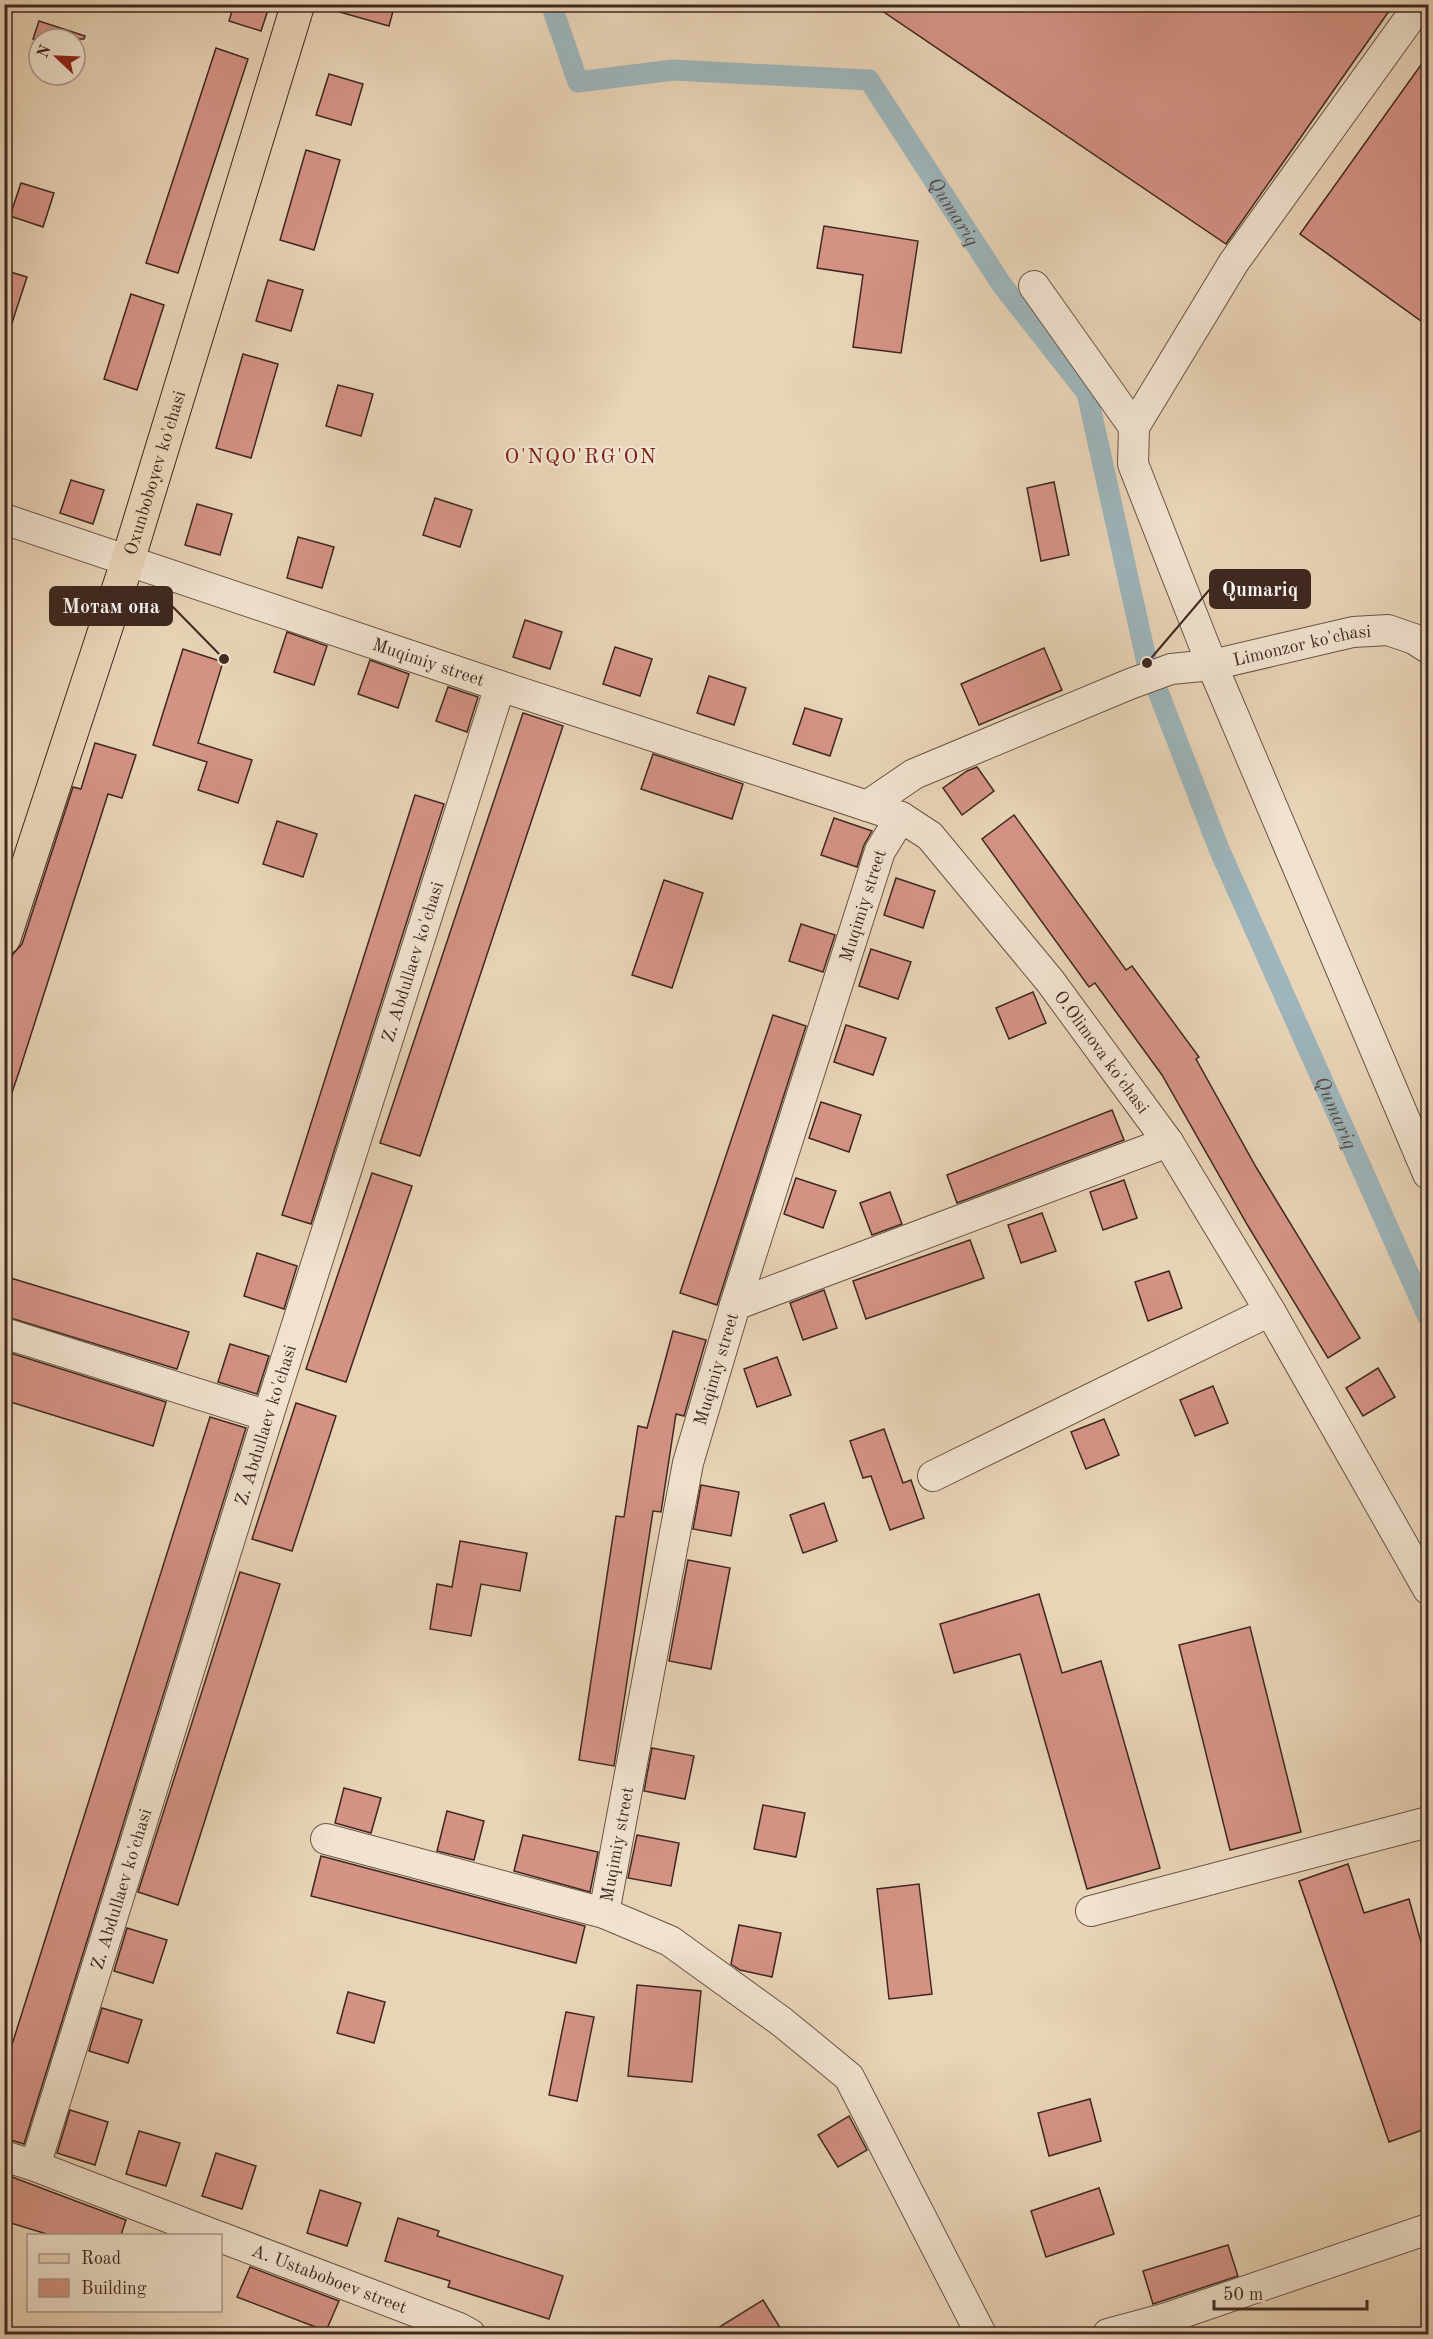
<svg xmlns="http://www.w3.org/2000/svg" width="1433" height="2339" font-family="'Old Standard TT',serif">
	<rect width="100%" height="100%" fill="#e9d4b7"/>
	<filter id="stains"><feTurbulence type="fractalNoise" baseFrequency=".00333" numOctaves="4"/><feColorMatrix values="0 0 0 0 .2 0 0 0 0 .09 0 0 0 0 .02 0 0 0 .5 -.17"/></filter>
	<radialGradient id="worn" r=".72"><stop offset=".6" stop-color="#630" stop-opacity="0"/><stop offset="1" stop-color="#630" stop-opacity=".3"/></radialGradient>
	<g fill="none" stroke-linecap="round" stroke-linejoin="round">
		<path stroke="#9db5bb" stroke-width="21" id="s1" d="M 551,4 L 578,82 L 673,70 L 869,80 L 1002,285 L 1087,393 L 1147,663 L 1219,849 L 1428,1317"/>
	</g>
	<g fill="#d59386" stroke="#3f2820" stroke-width="1.5">
		<polygon points="234,4 270,4 261,31 229,21"/>
		<polygon points="330,4 395,4 389,26 329,9"/>
		<polygon points="872,4 1394,4 1226,244"/>
		<polygon points="39,21 85,36 84,39 33,39"/>
		<polygon points="216,48 248,59 178,273 146,263"/>
		<polygon points="1428,55 1428,326 1300,234"/>
		<polygon points="329,74 363,84 351,125 316,115"/>
		<polygon points="306,150 340,160 314,250 280,240"/>
		<polygon points="21,183 54,193 43,227 10,216"/>
		<polygon points="824,226 918,241 901,353 853,347 863,275 817,268"/>
		<polygon points="4,270 27,277 8,335 4,335"/>
		<polygon points="268,280 303,290 291,331 256,321"/>
		<polygon points="131,294 164,305 137,390 104,379"/>
		<polygon points="243,354 278,364 251,458 216,448"/>
		<polygon points="338,385 373,394 361,436 326,426"/>
		<polygon points="71,480 104,490 93,524 60,513"/>
		<polygon points="1054,482 1069,555 1041,561 1027,488"/>
		<polygon points="435,498 472,510 460,547 423,535"/>
		<polygon points="197,504 232,514 220,555 185,545"/>
		<polygon points="298,537 334,547 322,588 287,578"/>
		<polygon points="525,620 562,632 550,669 513,657"/>
		<polygon points="287,632 327,646 314,685 274,672"/>
		<polygon points="615,647 652,659 640,696 603,684"/>
		<polygon points="1044,648 1062,690 979,725 961,684"/>
		<polygon points="183,649 223,662 198,743 252,760 238,803 198,790 207,762 153,745"/>
		<polygon points="370,660 409,674 398,708 358,694"/>
		<polygon points="709,676 746,688 734,725 697,713"/>
		<polygon points="448,687 478,697 467,732 436,721"/>
		<polygon points="805,708 842,719 830,756 793,744"/>
		<polygon points="523,713 563,726 420,1156 380,1143"/>
		<polygon points="95,743 136,755 122,798 108,794 19,1072 8,1104 4,1104 4,979 13,954 22,944 73,787 81,789"/>
		<polygon points="653,754 743,784 732,819 641,789"/>
		<polygon points="977,767 994,791 962,815 943,788 967,771"/>
		<polygon points="415,795 444,804 311,1224 282,1215"/>
		<polygon points="1014,815 1126,970 1132,966 1199,1057 1196,1059 1256,1167 1360,1338 1328,1358 1248,1226 1162,1075 1095,983 1089,987 982,839"/>
		<polygon points="834,818 872,831 864,845 857,867 821,855"/>
		<polygon points="277,821 317,834 303,877 263,864"/>
		<polygon points="896,878 935,891 923,928 884,915"/>
		<polygon points="664,880 703,893 672,988 632,975"/>
		<polygon points="801,924 835,935 823,972 789,961"/>
		<polygon points="871,949 911,962 898,999 859,986"/>
		<polygon points="1033,992 1046,1023 1009,1039 996,1008"/>
		<polygon points="773,1015 806,1026 717,1305 680,1293"/>
		<polygon points="846,1025 886,1038 873,1075 834,1062"/>
		<polygon points="821,1102 861,1115 849,1152 809,1138"/>
		<polygon points="1112,1110 1124,1140 957,1203 947,1175"/>
		<polygon points="372,1173 412,1186 346,1382 306,1369"/>
		<polygon points="796,1178 836,1191 823,1228 784,1214"/>
		<polygon points="1124,1180 1137,1218 1103,1230 1090,1192"/>
		<polygon points="890,1192 902,1224 872,1235 860,1203"/>
		<polygon points="1042,1213 1056,1251 1021,1263 1008,1225"/>
		<polygon points="970,1240 984,1278 866,1319 853,1281"/>
		<polygon points="257,1253 297,1266 284,1309 244,1296"/>
		<polygon points="1169,1271 1182,1308 1148,1321 1135,1282"/>
		<polygon points="4,1276 189,1332 177,1369 4,1316"/>
		<polygon points="824,1290 837,1328 803,1340 790,1303"/>
		<polygon points="673,1331 706,1340 684,1416 676,1414 661,1512 653,1511 614,1766 579,1760 616,1516 624,1517 638,1426 647,1428"/>
		<polygon points="230,1344 269,1356 257,1394 218,1382"/>
		<polygon points="4,1351 166,1402 153,1446 4,1400"/>
		<polygon points="777,1357 791,1395 757,1407 744,1369"/>
		<polygon points="1378,1368 1395,1397 1363,1416 1346,1388"/>
		<polygon points="1213,1386 1228,1423 1195,1436 1180,1400"/>
		<polygon points="296,1403 336,1416 292,1551 252,1539"/>
		<polygon points="210,1417 246,1428 24,2144 4,2138 4,2070"/>
		<polygon points="1104,1419 1119,1455 1086,1469 1071,1432"/>
		<polygon points="884,1429 903,1483 911,1480 924,1518 890,1530 871,1476 863,1478 850,1441"/>
		<polygon points="701,1485 739,1492 731,1536 693,1529"/>
		<polygon points="824,1503 837,1541 803,1553 790,1515"/>
		<polygon points="460,1541 527,1553 520,1591 481,1584 471,1636 430,1629 437,1584 452,1587"/>
		<polygon points="688,1560 730,1568 711,1669 669,1661"/>
		<polygon points="240,1572 280,1584 178,1905 138,1892"/>
		<polygon points="1039,1594 1062,1673 1101,1661 1160,1868 1087,1889 1020,1654 954,1673 940,1624"/>
		<polygon points="1250,1627 1301,1832 1230,1850 1179,1645"/>
		<polygon points="652,1748 694,1756 685,1799 644,1791"/>
		<polygon points="344,1788 381,1798 371,1833 335,1823"/>
		<polygon points="763,1805 805,1813 796,1857 754,1849"/>
		<polygon points="447,1811 484,1821 474,1860 437,1851"/>
		<polygon points="523,1835 598,1852 590,1892 514,1871"/>
		<polygon points="637,1835 679,1843 671,1886 628,1878"/>
		<polygon points="321,1856 585,1926 576,1963 311,1896"/>
		<polygon points="1348,1864 1364,1913 1409,1899 1428,1967 1428,2079 1421,2081 1428,2102 1428,2128 1389,2142 1299,1881"/>
		<polygon points="919,1884 932,1994 889,1999 877,1889"/>
		<polygon points="739,1925 781,1933 772,1977 740,1970 731,1964"/>
		<polygon points="127,1928 167,1940 153,1983 114,1971"/>
		<polygon points="637,1985 701,1991 692,2082 628,2076"/>
		<polygon points="348,1992 385,2002 374,2043 337,2033"/>
		<polygon points="102,2008 142,2020 128,2063 89,2051"/>
		<polygon points="566,2012 594,2017 577,2101 549,2095"/>
		<polygon points="1090,2099 1101,2141 1049,2156 1038,2113"/>
		<polygon points="70,2110 108,2122 95,2165 57,2153"/>
		<polygon points="849,2116 867,2150 838,2167 818,2135"/>
		<polygon points="139,2131 180,2143 166,2186 126,2174"/>
		<polygon points="216,2153 256,2166 242,2209 202,2196"/>
		<polygon points="4,2174 126,2220 121,2235 50,2235 4,2221"/>
		<polygon points="1099,2188 1114,2234 1046,2257 1031,2211"/>
		<polygon points="320,2190 361,2203 347,2246 307,2233"/>
		<polygon points="398,2218 439,2231 437,2236 563,2276 549,2319 448,2287 450,2281 385,2261"/>
		<polygon points="1228,2245 1238,2276 1153,2304 1143,2271"/>
		<polygon points="250,2267 339,2301 326,2331 237,2297"/>
		<polygon points="763,2300 784,2334 708,2334"/>
	</g>
	<g fill="none" stroke-linecap="round" stroke-linejoin="round">
		<g stroke="#6a5346" stroke-width="32">
			<g id="minor">
				<polyline points="1034,286 1134,427 1133,464 1212,665 1428,1174"/>
				<polyline points="1134,427 1234,262 1420,4"/>
				<path id="s2" d="M 4,519 L 500,686 L 901,817 L 930,836 L 1050,981 L 1168,1142 L 1270,1311 L 1428,1589"/>
				<path id="s3" d="M 867,806 L 914,774 L 1130,684 L 1171,669 L 1212,665 L 1353,632 L 1388,630 L 1414,639 L 1428,648"/>
				<polyline points="735,1305 1168,1142"/>
				<polyline points="4,1333 268,1416"/>
				<polyline points="933,1476 1270,1311"/>
				<polyline points="326,1839 604,1913 670,1941 782,2022 849,2077 981,2334"/>
				<polyline points="1091,1911 1428,1822"/>
				<path id="s4" d="M 604,1913 L 688,1463 L 735,1305 L 880,851 L 901,817"/>
				<polyline points="4,2156 35,2166 217,2236"/>
				<path id="s5" d="M 35,2166 L 268,1416 L 500,686"/>
				<path id="s6" d="M 220,2237 L 459,2328 L 470,2334"/>
				<polyline points="1108,2334 1167,2318 1428,2229"/>
			</g>
		</g>
		<g stroke="#3f2820" stroke-width="35">
			<g id="major">
				<path id="s7" d="M 4,938 L 128,560 L 298,4"/>
			</g>
		</g>
		<use href="#minor" stroke="#f1e3d0" stroke-width="30"/>
		<use href="#major" stroke="#e9d4b7" stroke-width="33"/>
	</g>
	<g text-anchor="middle" stroke-width="4.5" stroke-linejoin="round" paint-order="stroke">
		<g font-size="18" fill="#3f2820" stroke="#f1e3d0">
			<text dy="6" stroke="none"><textPath href="#s7" startOffset="489">Oxunboboyev ko'chasi</textPath></text>
			<text dy="6" stroke="none"><textPath href="#s3" startOffset="468">Limonzor ko'chasi</textPath></text>
			<text dy="6" stroke="none"><textPath href="#s2" startOffset="448">Muqimiy street</textPath></text>
			<text dy="6" stroke="none"><textPath href="#s4" startOffset="1042">Muqimiy street</textPath></text>
			<text dy="6" stroke="none"><textPath href="#s5" startOffset="1262">Z. Abdullaev ko'chasi</textPath></text>
			<text dy="6" stroke="none"><textPath href="#s2" startOffset="1256">O.Olimova ko'chasi</textPath></text>
			<text dy="6" stroke="none"><textPath href="#s4" startOffset="556">Muqimiy street</textPath></text>
			<text dy="6" stroke="none"><textPath href="#s5" startOffset="776">Z. Abdullaev ko'chasi</textPath></text>
			<text dy="6" stroke="none"><textPath href="#s4" startOffset="70">Muqimiy street</textPath></text>
			<text dy="6" stroke="none"><textPath href="#s5" startOffset="290">Z. Abdullaev ko'chasi</textPath></text>
			<text dy="6" stroke="none"><textPath href="#s6" startOffset="117">A. Ustaboboev street</textPath></text>
		</g>
		<g font-size="20" font-style="italic" fill="#564b47" stroke="#f1e3d0">
			<text dy="7" stroke="none"><textPath href="#s1" startOffset="531">Qumariq</textPath></text>
			<text dy="7" stroke="none"><textPath href="#s1" startOffset="1521">Qumariq</textPath></text>
		</g>
		<g font-size="21" letter-spacing="1.5" fill="#7a1f14" stroke="#f1e3d0">
			<text x="581" y="463">O'NQO'RG'ON</text>
		</g>
	</g>
	<path fill="none" stroke="#3f2820" stroke-width="2" d="M1147 663L1210 589M224 659L172 606"/>
	<g fill="#3f2820" stroke="#f1e3d0" stroke-width="2">
		<circle cx="1147" cy="663" r="6"/>
		<circle cx="224" cy="659" r="6"/>
	</g>
	<g fill="#3f2820" stroke="#3f2820" stroke-width="2">
		<rect x="1210" y="570" width="100" height="38" rx="6"/>
		<rect x="50" y="587" width="122" height="38" rx="6"/>
	</g>
	<g font-size="20" text-anchor="middle" font-weight="bold" fill="#fff">
		<text x="1260" y="596">Qumariq</text>
		<text x="111" y="613">Мотам она</text>
	</g>
	<rect width="1433" height="2339" fill="none" stroke="#e9d4b7" stroke-width="24"/>
	<rect x="6" y="6" width="1421" height="2327" fill="none" stroke="#3f2820" stroke-width="3"/>
	<rect x="12" y="12" width="1409" height="2315" fill="none" stroke="#3f2820" stroke-width="1.5"/>
	<rect x="27" y="2234" width="195" height="78" fill="#f1e3d0" stroke="#aa988a" stroke-width="1.5"/>
	<rect x="39" y="2254" width="30" height="9" fill="#e9d4b7" stroke="#aa988a" stroke-width="1.5"/>
	<text x="81" y="2264" font-size="18" fill="#3f2820">Road</text>
	<rect x="39" y="2279" width="30" height="18" fill="#d59386" stroke="#aa988a" stroke-width="1.5"/>
	<text x="81" y="2294" font-size="18" fill="#3f2820">Building</text>
	<g transform="translate(57 57) rotate(293)"><circle r="28" fill="#f1e3d0" stroke="#aa988a" stroke-width="1.5"/>
	<path d="M0-4.5L10 22L0 15L-10 22Z" fill="#8f2418"/>
	<text y="-9" font-size="16" font-weight="bold" text-anchor="middle" fill="#3f2820">N</text>
	</g>
	<path d="M1214 2300v9h153v-9" fill="none" stroke="#3f2820" stroke-width="3"/>
	<text x="1223" y="2300" font-size="18" fill="#3f2820" stroke="#f1e3d0" stroke-width="4.5" paint-order="stroke">50 m</text>
	<rect width="100%" height="100%" filter="url(#stains)"/>
	<rect width="100%" height="100%" fill="url(#worn)"/>
</svg>
